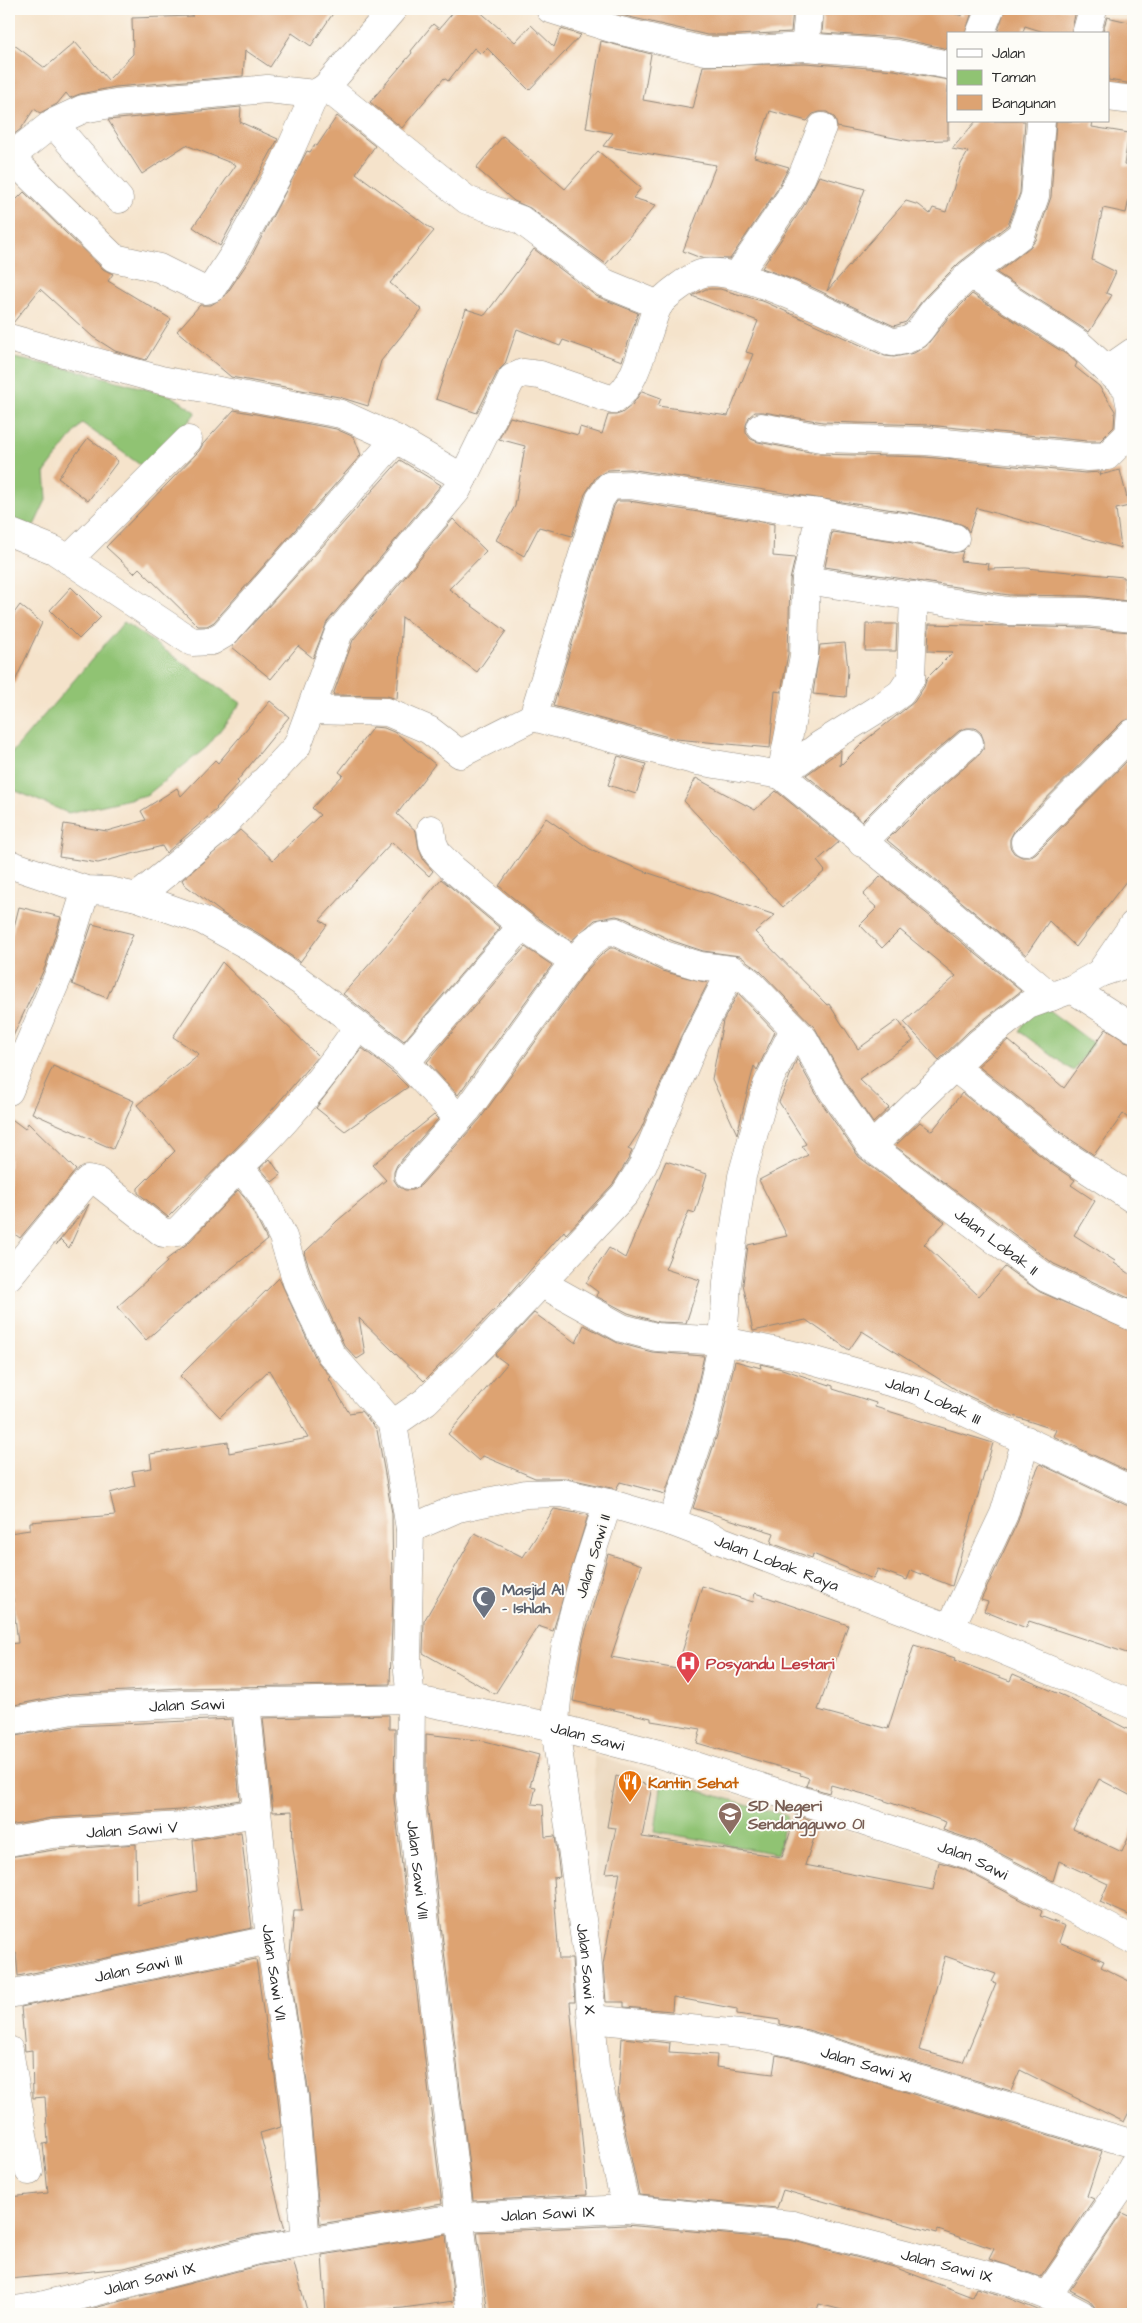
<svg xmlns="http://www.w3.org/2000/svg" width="1142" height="2323" font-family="'Architects Daughter',sans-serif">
	<rect width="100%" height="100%" fill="#fdfcf7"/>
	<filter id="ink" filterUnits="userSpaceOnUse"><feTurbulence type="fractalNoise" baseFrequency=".02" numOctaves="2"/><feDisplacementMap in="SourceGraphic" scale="10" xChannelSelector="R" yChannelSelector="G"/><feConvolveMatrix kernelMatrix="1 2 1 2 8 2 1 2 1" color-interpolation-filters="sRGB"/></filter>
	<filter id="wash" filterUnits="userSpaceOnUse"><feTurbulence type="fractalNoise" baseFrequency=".0096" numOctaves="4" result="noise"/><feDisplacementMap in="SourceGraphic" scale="20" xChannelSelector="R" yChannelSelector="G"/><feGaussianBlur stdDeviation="1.12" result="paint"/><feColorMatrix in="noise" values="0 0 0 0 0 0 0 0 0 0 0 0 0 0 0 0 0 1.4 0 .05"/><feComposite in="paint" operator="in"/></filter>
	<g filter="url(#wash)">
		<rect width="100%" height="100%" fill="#f5e3cb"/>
		<polygon fill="#ead4b8" points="594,1756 755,1800 977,1871 953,1963 780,1920 595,1885"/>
		<g fill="#90c373" stroke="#5e774f">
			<polygon points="9,357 84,372 172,396 196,412 150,472 82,423 45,472 47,498 31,532 9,520"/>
			<polygon points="124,622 241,703 208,746 147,795 68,813 9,788 9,756"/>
			<polygon points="1039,1003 1093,1043 1073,1071 1019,1031"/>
			<polygon points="662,1780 787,1816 777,1854 655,1831"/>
		</g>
		<g id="blocks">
			<g fill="#dda372" fill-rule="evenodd">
				<polygon points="180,9 336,9 311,46 292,33 270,67 245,50 243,76 115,87 80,94 70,98 66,93 57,104 40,113 34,109 21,129 9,138 9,41 45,68 75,42 108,80 133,54 132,18 193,16"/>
				<polygon points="456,9 477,9 515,42 531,25 554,47 561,29 581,35 529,90 487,48 481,54 474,48 448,81 444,78 402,128 370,102 412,53 411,51 433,24 439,29"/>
				<polygon points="607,9 793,9 791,32 737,35 707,35 621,15"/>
				<polygon points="824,9 941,9 962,16 963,9 973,9 965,34 948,34 948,49 897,38 822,33"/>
				<polygon points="1005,9 1070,9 1076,10 1071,34 1050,34 1025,26 1022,34 997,34"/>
				<polygon points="1107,17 1133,23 1133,84 1108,80 1108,34 1102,34"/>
				<polygon points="601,41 651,54 643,100 693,109 703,66 805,63 894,70 948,80 948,140 910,141 837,127 835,118 827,112 820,112 813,114 807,121 770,111 754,157 789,167 788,169 777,190 730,259 701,258 683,251 716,165 603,146 613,133 586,128"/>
				<polygon points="241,107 240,122 278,139 220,246 193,227 236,165 186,145 142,174 108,120"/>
				<polygon points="337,116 375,146 356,173 434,231 390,283 422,310 381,361 368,406 339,397 231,377 177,331 200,305 211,305 225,296 250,259 307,151 310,152 315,145 317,146"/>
				<polygon points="976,121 1025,121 1020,193 1008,225 959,263 925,297 906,322 894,326 805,284 762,268 803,207 819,176 865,189 827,291 906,201 919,205 930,214 933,208 946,212 961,164 968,152 952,149"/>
				<polygon points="1056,121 1093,121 1092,127 1129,133 1124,165 1133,167 1133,182 1126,213 1103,208 1092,260 1116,272 1106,293 1112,295 1089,332 997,273 1030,247 1036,240 1051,197"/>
				<polygon points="503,136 565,189 598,151 641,188 633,198 656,205 606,264 530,208 514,201 476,168"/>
				<polygon points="24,192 103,269 113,274 108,281 171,319 146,360 115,351 93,337 40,289 13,323 9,323 9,207"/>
				<polygon points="534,249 596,296 638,313 622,361 563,340 560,346 517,329 505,364 498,371 477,413 436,399 466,309 485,315"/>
				<polygon points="706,289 720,289 765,302 885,356 894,357 914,353 926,346 948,318 972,294 1069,356 1077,363 1075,367 1099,386 1115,411 1114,427 1100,441 1087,441 928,425 823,422 763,412 755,412 749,417 746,425 746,433 751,439 758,442 820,454 925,457 1085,473 1101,472 1100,475 1120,470 1129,506 1116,509 1121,548 977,508 969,532 965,526 958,523 913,513 629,469 608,470 596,477 585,494 572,536 539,527 524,556 496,540 515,506 525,446 499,439 510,417 578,435 580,427 602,434 608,415 616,415 622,413 632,405 642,391 661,398 658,406 728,416 753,354 746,352 758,321 692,296"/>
				<polygon points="234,410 336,429 354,437 361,455 214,622 207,626 198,626 139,568 134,573 106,547 199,451 203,444"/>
				<polygon points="88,438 118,461 88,501 58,478"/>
				<polygon points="400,460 441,485 327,622 313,658 298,646 271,679 232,647"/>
				<polygon points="617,501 629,501 774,524 773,556 795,558 790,580 788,654 781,692 775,691 770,748 676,739 553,706 614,506"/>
				<polygon points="453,519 486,551 449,589 506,631 477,672 402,617 397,699 387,696 333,695 353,640"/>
				<polygon points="832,532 908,543 952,553 963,551 960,561 989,564 988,569 1026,568 1124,577 1127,601 1087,596 1009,595 825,567"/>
				<polygon points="71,587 101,617 79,639 50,610"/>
				<polygon points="20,605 42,623 9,694 9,620"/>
				<polygon points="866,624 897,624 896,651 865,651"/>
				<polygon points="929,624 1086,628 1130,632 1133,658 1133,718 1122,722 1014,831 1010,839 1010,847 1014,853 1022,857 1030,857 1036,853 1133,755 1133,872 1076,947 1049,921 1026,955 887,840 928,799 980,754 984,748 984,741 981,733 975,728 967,728 959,731 907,776 862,821 806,775 841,750 840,766 867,739 914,702 924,687 927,678 953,652 928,651"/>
				<polygon points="845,643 848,669 846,697 813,694 820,645"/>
				<polygon points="270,701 289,717 237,781 239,783 216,808 217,809 166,853 162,846 98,863 59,857 64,824 107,831 146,820 141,811 177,788 181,796 215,760 218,763"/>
				<polygon points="373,727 384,728 396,733 435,764 397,814 416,831 419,849 424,861 433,871 429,876 392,842 320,920 327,925 300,962 258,933 225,915 185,885 182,880 240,830 273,860 320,815 312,808 343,775 339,772"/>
				<polygon points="618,756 646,764 636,794 608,785"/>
				<polygon points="696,778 755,810 776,791 839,842 817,861 825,871 783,907 684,801"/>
				<polygon points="546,818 590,849 643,871 775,915 755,932 827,1005 829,1004 858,1049 898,1020 913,1041 859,1079 889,1108 873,1123 845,1082 815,1028 760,971 740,956 703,951 673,941 624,918 616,916 595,920 571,941 536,917 499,886"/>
				<polygon points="881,876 1021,991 969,1031 939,1060 904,1022 956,976 900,930 882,948 860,925 877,908 863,895"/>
				<polygon points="441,879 500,928 404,1041 343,994 389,942"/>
				<polygon points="19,907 61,917 45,967 9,1045 9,947"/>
				<polygon points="92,924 133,934 107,998 72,984"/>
				<polygon points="525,947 552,965 458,1095 427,1062"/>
				<polygon points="610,948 614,948 662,971 708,983 681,1036 641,1129 628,1149 632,1151 629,1158 613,1184 566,1234 564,1231 509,1295 424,1381 359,1318 365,1354 357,1359 344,1345 312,1276 304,1253 337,1221 386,1180 372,1165 434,1115 438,1119 397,1165 394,1172 394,1180 398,1186 405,1190 413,1190 421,1185 480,1119 586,971 601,955"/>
				<polygon points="222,962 318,1056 260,1124 168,1217 138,1193 138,1188 175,1151 137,1105 199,1054 173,1037"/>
				<polygon points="738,993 775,1032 757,1070 754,1066 737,1134 712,1079 723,1021"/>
				<polygon points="1106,1029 1125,1041 1133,1043 1133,1122 1123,1114 1094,1155 1070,1139 978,1066 1008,1040 1064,1088"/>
				<polygon points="362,1048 395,1074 408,1087 345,1131 316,1108"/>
				<polygon points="797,1059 819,1099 859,1157 945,1222 924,1244 979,1296 1005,1267 1040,1292 1133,1332 1133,1474 1053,1436 1056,1430 1007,1414 960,1392 862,1331 849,1350 806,1320 753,1331 743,1284 748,1245 787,1236 759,1180 808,1155 802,1146 806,1144 779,1102"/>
				<polygon points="53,1066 134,1101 113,1149 32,1113"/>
				<polygon points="962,1093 1051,1164 1075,1180 1071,1185 1095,1201 1074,1235 1115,1261 1114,1263 1133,1276 1133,1300 1054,1264 895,1146 920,1122 932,1131"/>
				<polygon points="9,1117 25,1129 28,1123 76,1170 20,1238 9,1230"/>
				<polygon points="270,1159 281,1175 272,1182 260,1168"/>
				<polygon points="666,1161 707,1174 695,1213 689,1211 665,1269 700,1280 686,1323 658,1322 628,1313 596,1296 598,1292 586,1283 609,1248 625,1258"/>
				<polygon points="238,1190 248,1202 267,1240 181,1309 146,1340 117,1307 167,1262 166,1260 188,1243"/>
				<polygon points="89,1204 69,1248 61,1240 56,1245"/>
				<polygon points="279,1278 317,1361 331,1377 329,1379 349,1413 361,1411 377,1430 392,1513 393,1593 390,1684 182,1688 71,1694 9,1706 9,1644 18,1643 9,1564 9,1533 30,1530 30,1522 115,1515 110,1493 135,1486 132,1471 152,1468 150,1454 228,1442 229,1453 308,1438 269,1370 220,1417 180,1376"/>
				<polygon points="534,1313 576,1343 584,1325 618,1343 652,1352 704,1356 691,1414 665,1494 620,1482 616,1489 565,1478 535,1478 483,1456 479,1461 448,1434 507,1364 495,1355"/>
				<polygon points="735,1361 761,1368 760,1364 782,1369 833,1386 833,1389 876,1403 875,1407 993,1443 952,1586 911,1570 907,1580 878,1569 873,1579 813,1554 812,1558 771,1543 774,1533 693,1508 721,1423"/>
				<polygon points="1040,1464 1126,1505 1133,1506 1133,1655 1029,1621 1026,1628 984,1611 988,1602 981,1600 1018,1521 1026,1495"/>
				<polygon points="554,1509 588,1515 553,1631 538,1626 495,1694 423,1653 424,1621 475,1533 523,1557"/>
				<polygon points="608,1554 642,1565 611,1657 677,1669 702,1586 753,1602 755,1593 848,1625 818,1710 888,1729 914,1645 955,1658 954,1660 1010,1681 1013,1674 1064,1696 1133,1732 1133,1797 1099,1779 1073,1829 1122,1852 1133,1827 1133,1917 1100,1902 1108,1884 1059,1861 1053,1881 976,1841 943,1830 946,1822 871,1796 831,1785 829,1793 806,1786 809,1778 800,1775 801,1773 697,1743 701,1729 651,1721 651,1718 573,1701 583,1641"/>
				<polygon points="389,1715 389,1729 395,1729 394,1798 442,2204 320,2224 309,2095 289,1964 294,1911 302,1911 293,1848 292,1811 273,1812 263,1718"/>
				<polygon points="232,1719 240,1800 180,1810 51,1818 9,1826 9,1737 74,1726"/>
				<polygon points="426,1734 485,1741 539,1755 530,1786 536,1787 532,1804 543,1805 545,1837 555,1836 560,1877 553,1878 559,1959 572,1959 575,2002 570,2002 587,2195 473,2201 426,1795"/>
				<path d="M 616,1776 L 652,1786 L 642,1837 L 782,1857 L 796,1815 L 819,1823 L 805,1865 L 933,1890 L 939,1862 L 963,1869 L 1042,1911 L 1040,1916 L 1065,1926 L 1059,1942 L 1104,1961 L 1101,1967 L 1133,1983 L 1133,2104 L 1124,2122 L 1020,2070 L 1011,2091 L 808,2030 L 780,2024 L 780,2020 L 737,2014 L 737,2009 L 673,1997 L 672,2011 L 624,2007 L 624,2002 L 606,2002 L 603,1965 L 620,1872 L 606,1873 L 616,1828 L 607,1827 ZM 945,1956 L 996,1974 L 992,1982 L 996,1983 L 963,2062 L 919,2050 Z"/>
				<polygon points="241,1832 252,1928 18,1976 16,1953 9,1954 9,1857 54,1850 136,1844 137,1905 197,1891 193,1840"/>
				<polygon points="256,1959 270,2060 273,2060 278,2099 281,2127 260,2133 285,2230 254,2235 124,2268 9,2279 9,2197 48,2193 43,2144 48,2143 45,2097 33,2098 32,2050 25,2051 21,2007"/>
				<polygon points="622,2038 670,2043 669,2052 717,2055 716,2067 773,2074 776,2055 800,2060 1102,2151 1087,2196 1094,2199 1041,2277 989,2259 994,2249 938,2230 937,2233 783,2190 777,2208 639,2195 618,2098"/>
				<polygon points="1122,2213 1133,2218 1133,2302 1122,2314 1096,2314 1094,2306 1089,2300 1070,2290"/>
				<polygon points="626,2225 790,2240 894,2267 972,2297 976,2288 998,2294 1048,2314 857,2314 819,2304 817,2310 809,2308 808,2314 488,2314 477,2232"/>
				<polygon points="446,2235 454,2301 403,2308 326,2314 322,2255"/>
				<polygon points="293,2260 308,2314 71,2314 261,2265"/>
			</g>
		</g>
	</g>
	<g filter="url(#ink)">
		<use href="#blocks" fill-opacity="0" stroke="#90877b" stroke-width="1"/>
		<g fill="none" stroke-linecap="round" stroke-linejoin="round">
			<g stroke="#90877b" stroke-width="29">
				<g id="minor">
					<polyline points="550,9 617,30 705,51 737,51 805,47 896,54 948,65"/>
					<polyline points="980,34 990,9"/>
					<polyline points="1086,34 1093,9"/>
					<polyline points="805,47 809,9"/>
					<polyline points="326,87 467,200 521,220 605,283 659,305"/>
					<polyline points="1108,97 1133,100"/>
					<polyline points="53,123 119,199"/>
					<polyline points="9,156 114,258 159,268 199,288 206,290 212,288 236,251 284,164 315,94"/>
					<polyline points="9,158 53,123 83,109 116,103 267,89 315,94 326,87 393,9"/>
					<polyline points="737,276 790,198 802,176 822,127"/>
					<polyline points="9,338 161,380 341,414 396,439"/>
					<polyline points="1107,370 1133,352"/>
					<polyline points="761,427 821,438 926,441 1087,457 1107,456 1129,434 1131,408 1127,388 1079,344 970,274 1021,235 1035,196 1041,121"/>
					<path d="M 463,478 L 512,378 L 523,373 L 540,375 L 613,400 C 633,389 641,354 648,334 C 651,325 654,314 658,306 C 664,296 693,275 704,273 C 743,266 854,325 892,342 C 923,339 919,327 936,308 C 947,296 959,285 970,274"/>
					<polyline points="820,513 852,520 911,528 955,538"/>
					<polyline points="9,532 54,550 192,642 212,641 224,634 396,439 463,478 457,490 339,632 297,746 220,829 137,897"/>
					<polyline points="68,560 188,440"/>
					<polyline points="312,710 387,712 429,730 460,754 533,717 697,761 781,775 820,745 884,705 901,693 911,678 914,596"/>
					<polyline points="533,717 600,499 609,486 630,485 773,508 820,513 806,580"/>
					<polyline points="1025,842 1133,733"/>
					<polyline points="862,843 917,788 969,743"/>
					<polyline points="9,864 86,890 109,891 137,897 202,920 249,946 300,981 406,1062 522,926"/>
					<path id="s1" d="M 574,961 L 590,943 L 604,933 L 617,932 L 667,956 L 700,966 L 732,970 L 749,982 L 804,1039 L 832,1090 L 871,1147 L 1046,1278 L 1133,1317"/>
					<polyline points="1100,973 1133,925"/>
					<polyline points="1072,989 1133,1028"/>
					<path d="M 1051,997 C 963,920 871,849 781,775 L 804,656 L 806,580 L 1008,611 L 1087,612 L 1133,617"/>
					<path d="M 358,1027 C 323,1078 284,1126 239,1167 L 261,1193 L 283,1237 L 297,1282 L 331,1354 L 393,1424"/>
					<polyline points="406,1062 459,1119"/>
					<polyline points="954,1067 1061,1152 1133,1199"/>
					<polyline points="9,1091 60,972 86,890"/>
					<polyline points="871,1147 979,1043 1028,1005 1072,989 1100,973 1133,962"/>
					<polyline points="409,1175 467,1110 574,961 527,930 453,869 438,854 433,843 431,829"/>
					<polyline points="9,1276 88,1180 98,1182 163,1233 177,1232 239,1167"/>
					<path id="s2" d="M 541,1283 L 622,1328 L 656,1337 L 723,1341 L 798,1356 L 918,1390 L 1133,1491"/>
					<path id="s3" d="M 393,1424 L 410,1529 L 407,1662 L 411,1699 L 410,1796 L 471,2314"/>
					<polyline points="393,1424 426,1401 486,1342 625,1194 643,1165 695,1042 732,970"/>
					<path id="s4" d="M 608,1503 C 584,1576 558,1650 555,1727 L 587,1955 L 595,2067 L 626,2209"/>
					<polyline points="672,1522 706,1418 723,1341 727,1283 742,1176 767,1085 794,1029"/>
					<path id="s5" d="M 410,1529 L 458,1508 L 526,1494 L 562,1493 L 608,1503 L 672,1522 L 950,1628 L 1133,1705"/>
					<polyline points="950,1628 1004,1514 1026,1440"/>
					<path id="s6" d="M 246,1702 L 270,1940 L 294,2097 L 306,2242"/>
					<path id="s7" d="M 9,1722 L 72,1710 L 182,1704 L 411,1699 L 555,1727 L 659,1754 L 969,1855 L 1133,1940"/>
					<path id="s8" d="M 9,1842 L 52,1834 L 182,1826 L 256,1813"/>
					<path id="s9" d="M 9,1994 L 270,1940"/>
					<path id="s10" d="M 592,2019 L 759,2036 L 804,2045 L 1133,2144"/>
					<polyline points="9,2050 29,2171"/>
					<polyline points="1047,2296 1120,2189 1133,2165"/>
					<path id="s11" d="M 9,2311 L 40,2306 L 258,2250 L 306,2242 L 461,2217 L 626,2209 L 793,2225 L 1003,2279 L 1047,2296 L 1081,2314"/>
				</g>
			</g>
			<use href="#minor" stroke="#fff" stroke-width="28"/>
		</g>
	</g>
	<defs>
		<g id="mosque-pin" transform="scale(1.25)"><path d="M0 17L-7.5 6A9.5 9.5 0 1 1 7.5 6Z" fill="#6b7280" stroke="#fdfcf7"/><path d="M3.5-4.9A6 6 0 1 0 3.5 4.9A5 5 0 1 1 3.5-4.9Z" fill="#fff"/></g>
		<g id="hospital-pin" transform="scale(1.25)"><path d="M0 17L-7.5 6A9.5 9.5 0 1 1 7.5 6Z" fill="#e0444e" stroke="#fdfcf7"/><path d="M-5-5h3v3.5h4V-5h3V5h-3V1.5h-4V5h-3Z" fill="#fff"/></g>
		<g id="restaurant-pin" transform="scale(1.25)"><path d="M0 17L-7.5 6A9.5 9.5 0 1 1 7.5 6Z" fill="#e8710a" stroke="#fdfcf7"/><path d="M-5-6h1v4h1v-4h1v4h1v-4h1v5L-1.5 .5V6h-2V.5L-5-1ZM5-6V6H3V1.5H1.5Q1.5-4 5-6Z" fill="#fff"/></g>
		<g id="school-pin" transform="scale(1.25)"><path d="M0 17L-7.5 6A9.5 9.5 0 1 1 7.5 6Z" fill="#8d6e63" stroke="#fdfcf7"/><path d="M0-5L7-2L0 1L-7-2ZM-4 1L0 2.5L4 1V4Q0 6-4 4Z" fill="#fff"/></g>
	</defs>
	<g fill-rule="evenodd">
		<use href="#mosque-pin" x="484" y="1598"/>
		<use href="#hospital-pin" x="688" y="1663"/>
		<use href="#restaurant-pin" x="630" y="1782"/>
		<use href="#school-pin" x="730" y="1814"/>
	</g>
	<g text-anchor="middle" stroke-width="4" stroke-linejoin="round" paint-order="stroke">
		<g font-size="16" fill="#2b2b2b" stroke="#fdfcf7">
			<text dy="6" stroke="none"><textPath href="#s1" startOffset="561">Jalan Lobak II</textPath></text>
			<text dy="6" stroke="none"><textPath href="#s2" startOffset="414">Jalan Lobak III</textPath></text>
			<text transform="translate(592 1556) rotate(-73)" y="6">Jalan Sawi II</text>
			<text dy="6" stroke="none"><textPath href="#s5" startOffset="384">Jalan Lobak Raya</textPath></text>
			<text dy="6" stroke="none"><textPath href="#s7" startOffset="179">Jalan Sawi</textPath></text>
			<text dy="6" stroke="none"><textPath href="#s7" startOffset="584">Jalan Sawi</textPath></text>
			<text dy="6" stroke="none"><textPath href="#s8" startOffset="124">Jalan Sawi V</textPath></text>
			<text dy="6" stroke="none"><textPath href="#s7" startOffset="989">Jalan Sawi</textPath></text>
			<text dy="6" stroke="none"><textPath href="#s3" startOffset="448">Jalan Sawi VIII</textPath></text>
			<text dy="6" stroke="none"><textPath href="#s9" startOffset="132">Jalan Sawi III</textPath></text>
			<text dy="6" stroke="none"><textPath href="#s4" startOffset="475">Jalan Sawi X</textPath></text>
			<text dy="6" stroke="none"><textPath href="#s6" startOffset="272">Jalan Sawi VII</textPath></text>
			<text dy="6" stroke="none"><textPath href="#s10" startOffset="279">Jalan Sawi XI</textPath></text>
			<text dy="6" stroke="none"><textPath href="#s11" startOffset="549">Jalan Sawi IX</textPath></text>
			<text dy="6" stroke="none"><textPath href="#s11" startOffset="954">Jalan Sawi IX</textPath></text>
			<text dy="6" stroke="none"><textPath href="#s11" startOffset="144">Jalan Sawi IX</textPath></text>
		</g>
		<g font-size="16" font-weight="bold" fill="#5b616d" stroke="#fdfcf7" text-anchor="start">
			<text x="502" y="1595">Masjid Al<tspan x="502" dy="18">- Ishlah</tspan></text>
		</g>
		<g font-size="16" font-weight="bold" fill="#be3a42" stroke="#fdfcf7" text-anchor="start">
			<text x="706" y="1669">Posyandu Lestari</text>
		</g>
		<g font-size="16" font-weight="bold" fill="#c56008" stroke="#fdfcf7" text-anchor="start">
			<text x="648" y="1788">Kantin Sehat</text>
		</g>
		<g font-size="16" font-weight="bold" fill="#785e54" stroke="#fdfcf7" text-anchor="start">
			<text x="748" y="1811">SD Negeri<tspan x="748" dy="18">Sendangguwo 01</tspan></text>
		</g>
	</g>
	<rect width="1142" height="2323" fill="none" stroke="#fdfcf7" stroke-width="30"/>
	<rect x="947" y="32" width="162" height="90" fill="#fdfcf7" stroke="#a9a8a5"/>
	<rect x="957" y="49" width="25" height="8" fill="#ffffff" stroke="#a9a8a5"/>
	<text x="992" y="58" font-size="15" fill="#2b2b2b">Jalan</text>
	<rect x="957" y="70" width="25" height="15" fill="#90c373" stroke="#a9a8a5"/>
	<text x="992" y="82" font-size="15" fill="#2b2b2b">Taman</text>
	<rect x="957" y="95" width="25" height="15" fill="#dda372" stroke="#a9a8a5"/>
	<text x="992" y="108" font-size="15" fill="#2b2b2b">Bangunan</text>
</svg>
